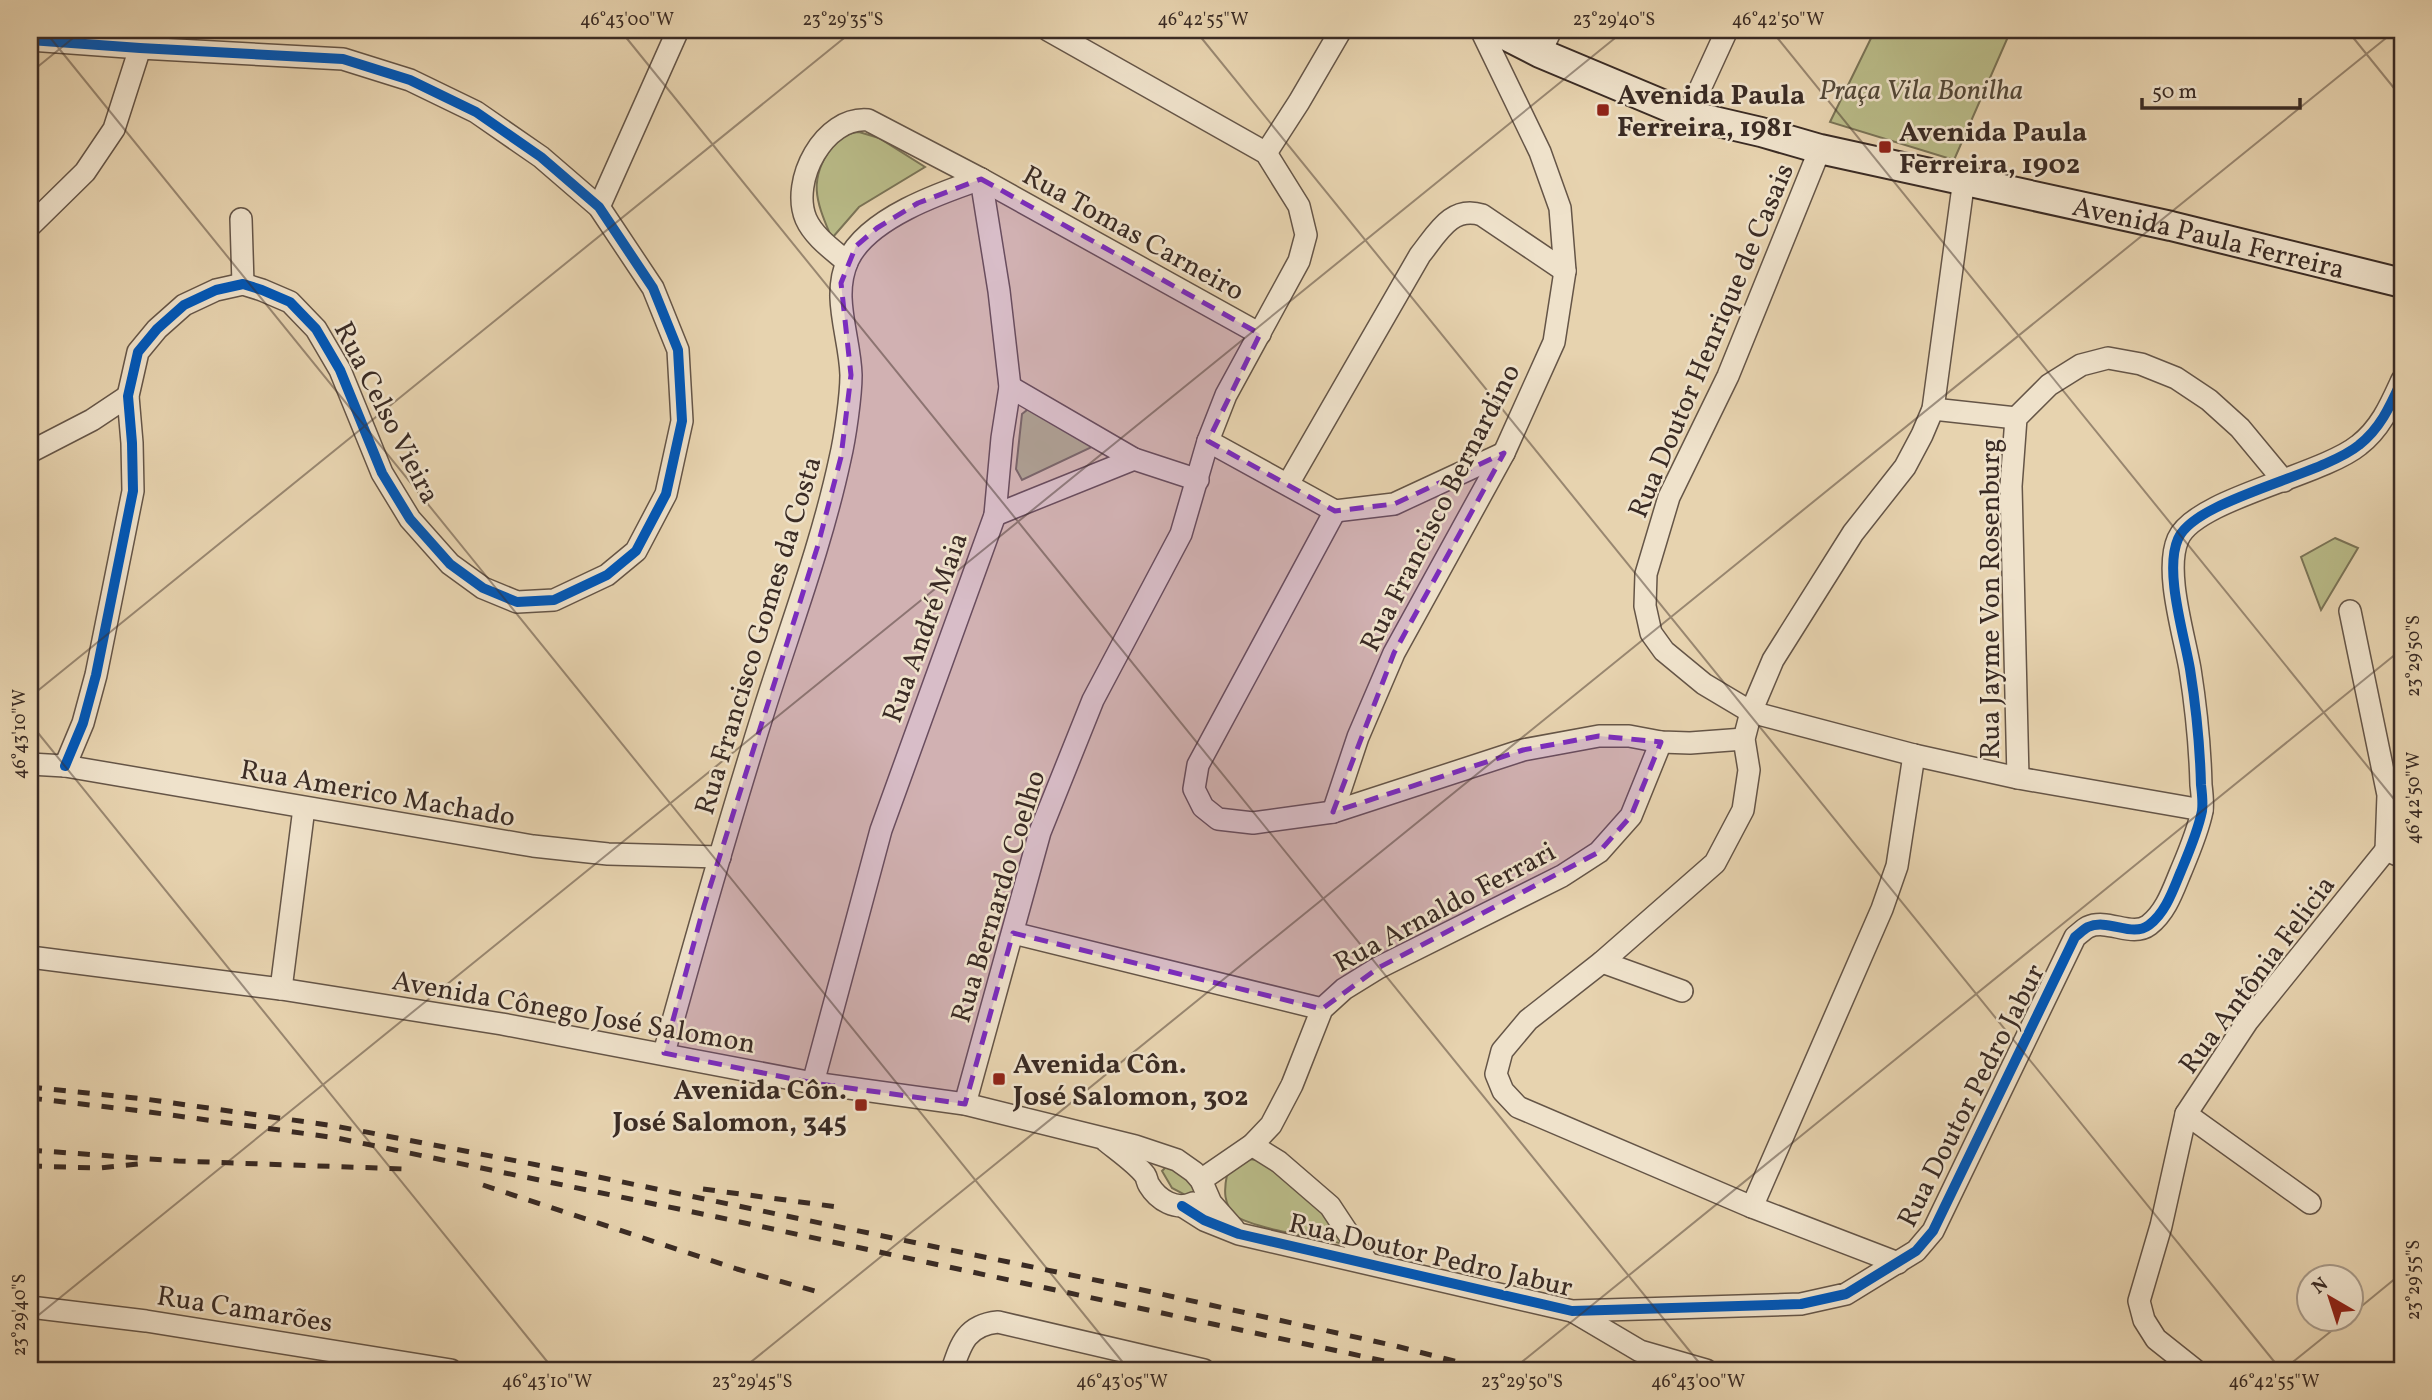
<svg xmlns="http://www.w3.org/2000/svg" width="2432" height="1400" font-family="Vollkorn,serif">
	<rect width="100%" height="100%" fill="#e7d3af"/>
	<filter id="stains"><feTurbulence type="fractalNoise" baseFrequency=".00286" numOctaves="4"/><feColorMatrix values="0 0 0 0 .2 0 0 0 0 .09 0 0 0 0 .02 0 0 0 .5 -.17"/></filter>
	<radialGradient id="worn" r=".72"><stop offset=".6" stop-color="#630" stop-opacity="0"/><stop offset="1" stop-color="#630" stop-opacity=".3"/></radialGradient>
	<g fill="#b9bb88" stroke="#7a7356" stroke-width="2">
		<polygon points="1875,30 2011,30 1954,160 1830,122"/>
		<path d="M 859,132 L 879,138 L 925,167 L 859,207 L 833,237 L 830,234 C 816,201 808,179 832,147 C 840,138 846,133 859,132 Z"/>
		<polygon points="1027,410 1029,410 1094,446 1022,480 1016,469 1022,414"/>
		<polygon points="2335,538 2358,548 2321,610 2301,557"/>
		<path d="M 1248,1159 L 1266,1161 L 1297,1181 L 1350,1245 C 1326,1240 1252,1228 1236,1216 C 1223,1205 1224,1189 1227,1175 Z"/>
		<polygon points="1167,1166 1184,1171 1196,1192 1187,1196 1172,1188 1162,1171"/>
	</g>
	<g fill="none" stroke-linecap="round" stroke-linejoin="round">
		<g stroke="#655547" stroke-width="24">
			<g id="street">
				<polyline points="30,40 140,48 343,59 410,80 476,112 541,157 599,207 653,288 678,350 682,421 666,494 636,551 607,575 554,600 517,602 483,588 450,564 410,519 382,473 340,370 316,329 290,302 262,290 243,284 216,290 184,305 157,329 138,352 128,396 132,443 133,491 96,675 83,723 65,766"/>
				<polyline points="1540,53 1551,30"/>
				<polyline points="1688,115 1727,30"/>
				<polyline points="1820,149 1728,376 1669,497 1646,574 1645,606 1651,633 1664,651 1704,684 1751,712 1914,755 2018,778 2202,810"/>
				<polyline points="1266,153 1299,102 1341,30"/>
				<polyline points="599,207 678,30"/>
				<polyline points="241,219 243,284"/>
				<polyline points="30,226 85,172 114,129 140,48 138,30"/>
				<path d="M 847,262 C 833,250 814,237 806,219 C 790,181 824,116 868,120 L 981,179 L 1260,334"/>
				<polyline points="1010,387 1134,459 1198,480"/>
				<polyline points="1933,409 2016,418"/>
				<polyline points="1208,441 1335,511 1394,504 1504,453"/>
				<polyline points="30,452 92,420 128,396"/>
				<path d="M 1288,484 L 1420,255 C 1437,234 1451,205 1482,215 L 1565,271"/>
				<polyline points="1335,511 1198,765 1194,789 1203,807 1218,819 1253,823 1333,812 1523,750 1599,736 1629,736 1661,742 1690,743 1744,739"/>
				<polyline points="995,515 1134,459"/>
				<polyline points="2350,611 2388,795 2386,850 2402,857"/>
				<polyline points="30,764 65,766 533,846 608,854 720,857"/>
				<polyline points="2018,778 2011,486 2016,418 2049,385 2081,365 2108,358 2141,364 2176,378 2209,400 2240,428 2284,481"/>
				<polyline points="1333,812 1358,737 1394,653 1504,453 1554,342 1565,271 1560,208 1540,152 1481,30"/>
				<polyline points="1013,933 1322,1009"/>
				<polyline points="30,957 281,989 502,1024 813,1083 965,1104 1135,1146 1177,1160 1194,1172 1201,1180 1211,1203 1234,1229"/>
				<polyline points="1602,962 1682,991"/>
				<polyline points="281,989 304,808"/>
				<path d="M 664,1053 C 696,937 729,822 765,707 C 791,625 822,543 840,459 C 845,438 851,396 851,375 C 850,336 831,297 848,260 C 868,218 940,193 981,179"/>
				<polyline points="813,1083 881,830 995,515 1002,438 1010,387 999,291 981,179"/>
				<polyline points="965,1104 1040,832 1093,700 1181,534 1208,441 1226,395 1299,261 1306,235 1299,206 1266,153 1048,30"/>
				<polyline points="2186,1114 2310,1203"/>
				<path d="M 1106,1141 C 1117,1150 1137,1164 1145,1175 C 1147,1178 1147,1182 1149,1185 C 1158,1200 1176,1211 1193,1203"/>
				<polyline points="1252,1145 1279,1162 1330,1206 1367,1262"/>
				<polyline points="1201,1180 1252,1145 1271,1125 1292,1085 1322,1009 1344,989 1378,968 1562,876 1599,852 1631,816 1661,742"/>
				<path d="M 1182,1206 L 1204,1220 L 1239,1234 L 1572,1311 L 1801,1304 L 1846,1294 L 1916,1251 L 1933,1231 L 2075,937 C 2079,934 2084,929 2088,927 C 2108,918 2132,938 2149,925 C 2166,912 2173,890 2181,871 C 2189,852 2198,831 2202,811 C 2203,803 2202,793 2201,785 C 2200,746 2196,707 2190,669 C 2184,634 2164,571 2178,539 C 2195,499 2321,476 2359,445 C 2381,428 2391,404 2402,380"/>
				<polyline points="1752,1207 1882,909 1897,866 1914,755"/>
				<polyline points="1898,1263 1752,1207 1518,1107 1503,1091 1496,1074 1502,1051 1528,1020 1602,962 1715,863 1743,810 1749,770 1744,739 1751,712 1773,660 1853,533 1905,467 1922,435 1933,409 1964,179"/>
				<polyline points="30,1307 146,1321 451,1370"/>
				<polyline points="1574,1312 1640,1351 1706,1370"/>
				<path d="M 952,1370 C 961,1343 967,1325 998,1322 L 1204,1370"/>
				<polyline points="2195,1370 2156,1339 2144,1320 2139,1301 2161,1226 2186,1114 2247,1022 2386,850"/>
			</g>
		</g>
		<g stroke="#3a2b24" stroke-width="32">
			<g id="secondary">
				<path id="s1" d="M 1495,30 L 1540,53 L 1688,115 L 1761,132 L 1820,149 L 2171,226 L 2402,283"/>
			</g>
		</g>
		<use href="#street" stroke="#efe2cb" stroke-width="21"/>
		<use href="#secondary" stroke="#efe2cb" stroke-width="28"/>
		<g stroke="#3a2b24" stroke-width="5" stroke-dasharray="12 12" stroke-linecap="butt">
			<polyline points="30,1087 145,1099 335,1126 579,1173 1129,1287 1396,1346 1489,1370"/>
			<polyline points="30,1098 142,1111 337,1138 717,1217 1389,1362 1420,1370"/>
			<polyline points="30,1150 178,1161 405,1169"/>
			<polyline points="30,1166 99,1168 138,1164"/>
			<polyline points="483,1185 737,1269 815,1291"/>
			<polyline points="703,1189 838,1207"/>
		</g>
		<g stroke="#efe2cb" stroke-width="15">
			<g id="cycleway">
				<polyline points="30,40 140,48 343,59 410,80 476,112 541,157 599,207 653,288 678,350 682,421 666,494 636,551 607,575 554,600 517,602 483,588 450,564 410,519 382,473 340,370 316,329 290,302 262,290 243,284 216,290 184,305 157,329 138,352 128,396 132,443 133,491 96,675 83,723 65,766"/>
				<path d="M 1182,1206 L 1204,1220 L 1239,1234 L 1572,1311 L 1801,1304 L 1846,1294 L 1916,1251 L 1933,1231 L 2075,937 C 2079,934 2084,929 2088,927 C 2108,918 2132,938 2149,925 C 2166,912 2173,890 2181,871 C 2189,852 2198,831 2202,811 C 2203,803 2202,793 2201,785 C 2200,746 2196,707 2190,669 C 2184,634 2164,571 2178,539 C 2195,499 2321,476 2359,445 C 2381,428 2391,404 2402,380"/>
			</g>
		</g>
		<use href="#cycleway" stroke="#0057b8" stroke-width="10"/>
	</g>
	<path fill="#7b2cbf" fill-opacity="0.2" stroke="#7b2cbf" stroke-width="5" stroke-dasharray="14 9" stroke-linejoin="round" d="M 981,179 L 1260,334 L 1208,441 L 1335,511 L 1394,504 L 1504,453 L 1394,653 L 1333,812 L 1523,750 L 1599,736 L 1661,742 L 1631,816 L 1599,852 L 1378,968 L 1322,1009 L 1013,933 L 965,1104 L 813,1083 L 664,1053 L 704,906 L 818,545 L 841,457 L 851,375 L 841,283 L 856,246 L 877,228 L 918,203 Z"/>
	<path fill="none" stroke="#3a2b24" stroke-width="2" stroke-opacity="0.45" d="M 44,30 L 1129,1370M 620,30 L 1705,1370M 1195,30 L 2281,1370M 1771,30 L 2402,809M 2347,30 L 2402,98M 30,73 L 83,30M 30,697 L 854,30M 30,723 L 554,1370M 2352,1314 L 2402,1273M 30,1322 L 1625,30M 741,1370 L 2396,30M 1512,1370 L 2402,649M 2283,1370 L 2345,1320"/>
	<g fill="#8f2418" stroke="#efe2cb" stroke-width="2.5">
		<rect x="1596" y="103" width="14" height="14" rx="3.5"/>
		<rect x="1878" y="140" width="14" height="14" rx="3.5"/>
		<rect x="992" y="1072" width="14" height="14" rx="3.5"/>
		<rect x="854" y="1098" width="14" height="14" rx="3.5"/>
	</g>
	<g text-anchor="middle" stroke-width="5" stroke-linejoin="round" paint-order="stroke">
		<g font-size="28" font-style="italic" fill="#534838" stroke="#efe2cb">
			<text x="1921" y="99">Praça Vila Bonilha</text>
		</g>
		<g font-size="28" font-weight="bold" fill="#3a2b24" stroke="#efe2cb" text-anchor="start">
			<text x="1617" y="104">Avenida Paula<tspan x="1617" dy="32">Ferreira, 1981</tspan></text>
			<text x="1899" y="141">Avenida Paula<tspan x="1899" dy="32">Ferreira, 1902</tspan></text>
			<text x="1013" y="1073">Avenida Côn.<tspan x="1013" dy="32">José Salomon, 302</tspan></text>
			<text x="847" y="1099" text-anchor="end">Avenida Côn.<tspan x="847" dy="32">José Salomon, 345</tspan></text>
		</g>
		<g font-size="28" fill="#3a2b24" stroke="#efe2cb">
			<text transform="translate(1134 232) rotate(29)" y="10">Rua Tomas Carneiro</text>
			<text dy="10" stroke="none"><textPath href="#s1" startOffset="746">Avenida Paula Ferreira</textPath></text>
			<text transform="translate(1710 340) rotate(-67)" y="10">Rua Doutor Henrique de Casais</text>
			<text transform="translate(388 412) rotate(63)" y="10">Rua Celso Vieira</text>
			<text transform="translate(1439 507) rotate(-63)" y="10">Rua Francisco Bernardino</text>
			<text transform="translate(1989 599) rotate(-90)" y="10">Rua Jayme Von Rosenburg</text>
			<text transform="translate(924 627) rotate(-70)" y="10">Rua André Maia</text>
			<text transform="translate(757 635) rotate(-73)" y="10">Rua Francisco Gomes da Costa</text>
			<text transform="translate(378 792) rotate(10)" y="10">Rua Americo Machado</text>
			<text transform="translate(997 896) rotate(-73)" y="10">Rua Bernardo Coelho</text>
			<text transform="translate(1444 906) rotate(-28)" y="10">Rua Arnaldo Ferrari</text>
			<text transform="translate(2256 974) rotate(-53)" y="10">Rua Antônia Felicia</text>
			<text transform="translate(574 1011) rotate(10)" y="10">Avenida Cônego José Salomon</text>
			<text transform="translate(1970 1095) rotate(-63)" y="10">Rua Doutor Pedro Jabur</text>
			<text transform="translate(1431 1254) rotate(13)" y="10">Rua Doutor Pedro Jabur</text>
			<text transform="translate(245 1308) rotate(9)" y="10">Rua Camarões</text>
		</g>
	</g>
	<rect width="2432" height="1400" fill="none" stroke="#e7d3af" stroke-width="77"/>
	<g transform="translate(2330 1298) rotate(321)"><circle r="33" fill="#efe2cb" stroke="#a79988" stroke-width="2"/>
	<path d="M0-5L12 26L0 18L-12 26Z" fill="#8f2418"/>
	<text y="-10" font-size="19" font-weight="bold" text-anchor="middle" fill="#3a2b24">N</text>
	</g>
	<path d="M2142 98v10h158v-10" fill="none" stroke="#3a2b24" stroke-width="3.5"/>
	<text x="2152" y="98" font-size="21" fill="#3a2b24" stroke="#efe2cb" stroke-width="5" paint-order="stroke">50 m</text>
	<rect x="38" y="38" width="2356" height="1324" fill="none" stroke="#3a2b24" stroke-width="2.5"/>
	<g font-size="18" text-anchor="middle" fill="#3a2b24">
		<text x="627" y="25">46°43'00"W</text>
		<text x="843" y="25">23°29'35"S</text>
		<text x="1203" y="25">46°42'55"W</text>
		<text x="1614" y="25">23°29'40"S</text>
		<text x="1778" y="25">46°42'50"W</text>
		<text transform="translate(2413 656) rotate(-90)" y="6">23°29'50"S</text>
		<text transform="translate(19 734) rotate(-90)" y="6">46°43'10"W</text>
		<text transform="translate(2413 798) rotate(-90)" y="6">46°42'50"W</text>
		<text transform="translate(2413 1280) rotate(-90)" y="6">23°29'55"S</text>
		<text transform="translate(19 1315) rotate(-90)" y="6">23°29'40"S</text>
		<text x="547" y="1387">46°43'10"W</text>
		<text x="752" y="1387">23°29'45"S</text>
		<text x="1122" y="1387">46°43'05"W</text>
		<text x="1522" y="1387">23°29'50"S</text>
		<text x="1698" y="1387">46°43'00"W</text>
		<text x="2274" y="1387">46°42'55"W</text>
	</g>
	<rect width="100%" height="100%" filter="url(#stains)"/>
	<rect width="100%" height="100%" fill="url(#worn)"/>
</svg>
